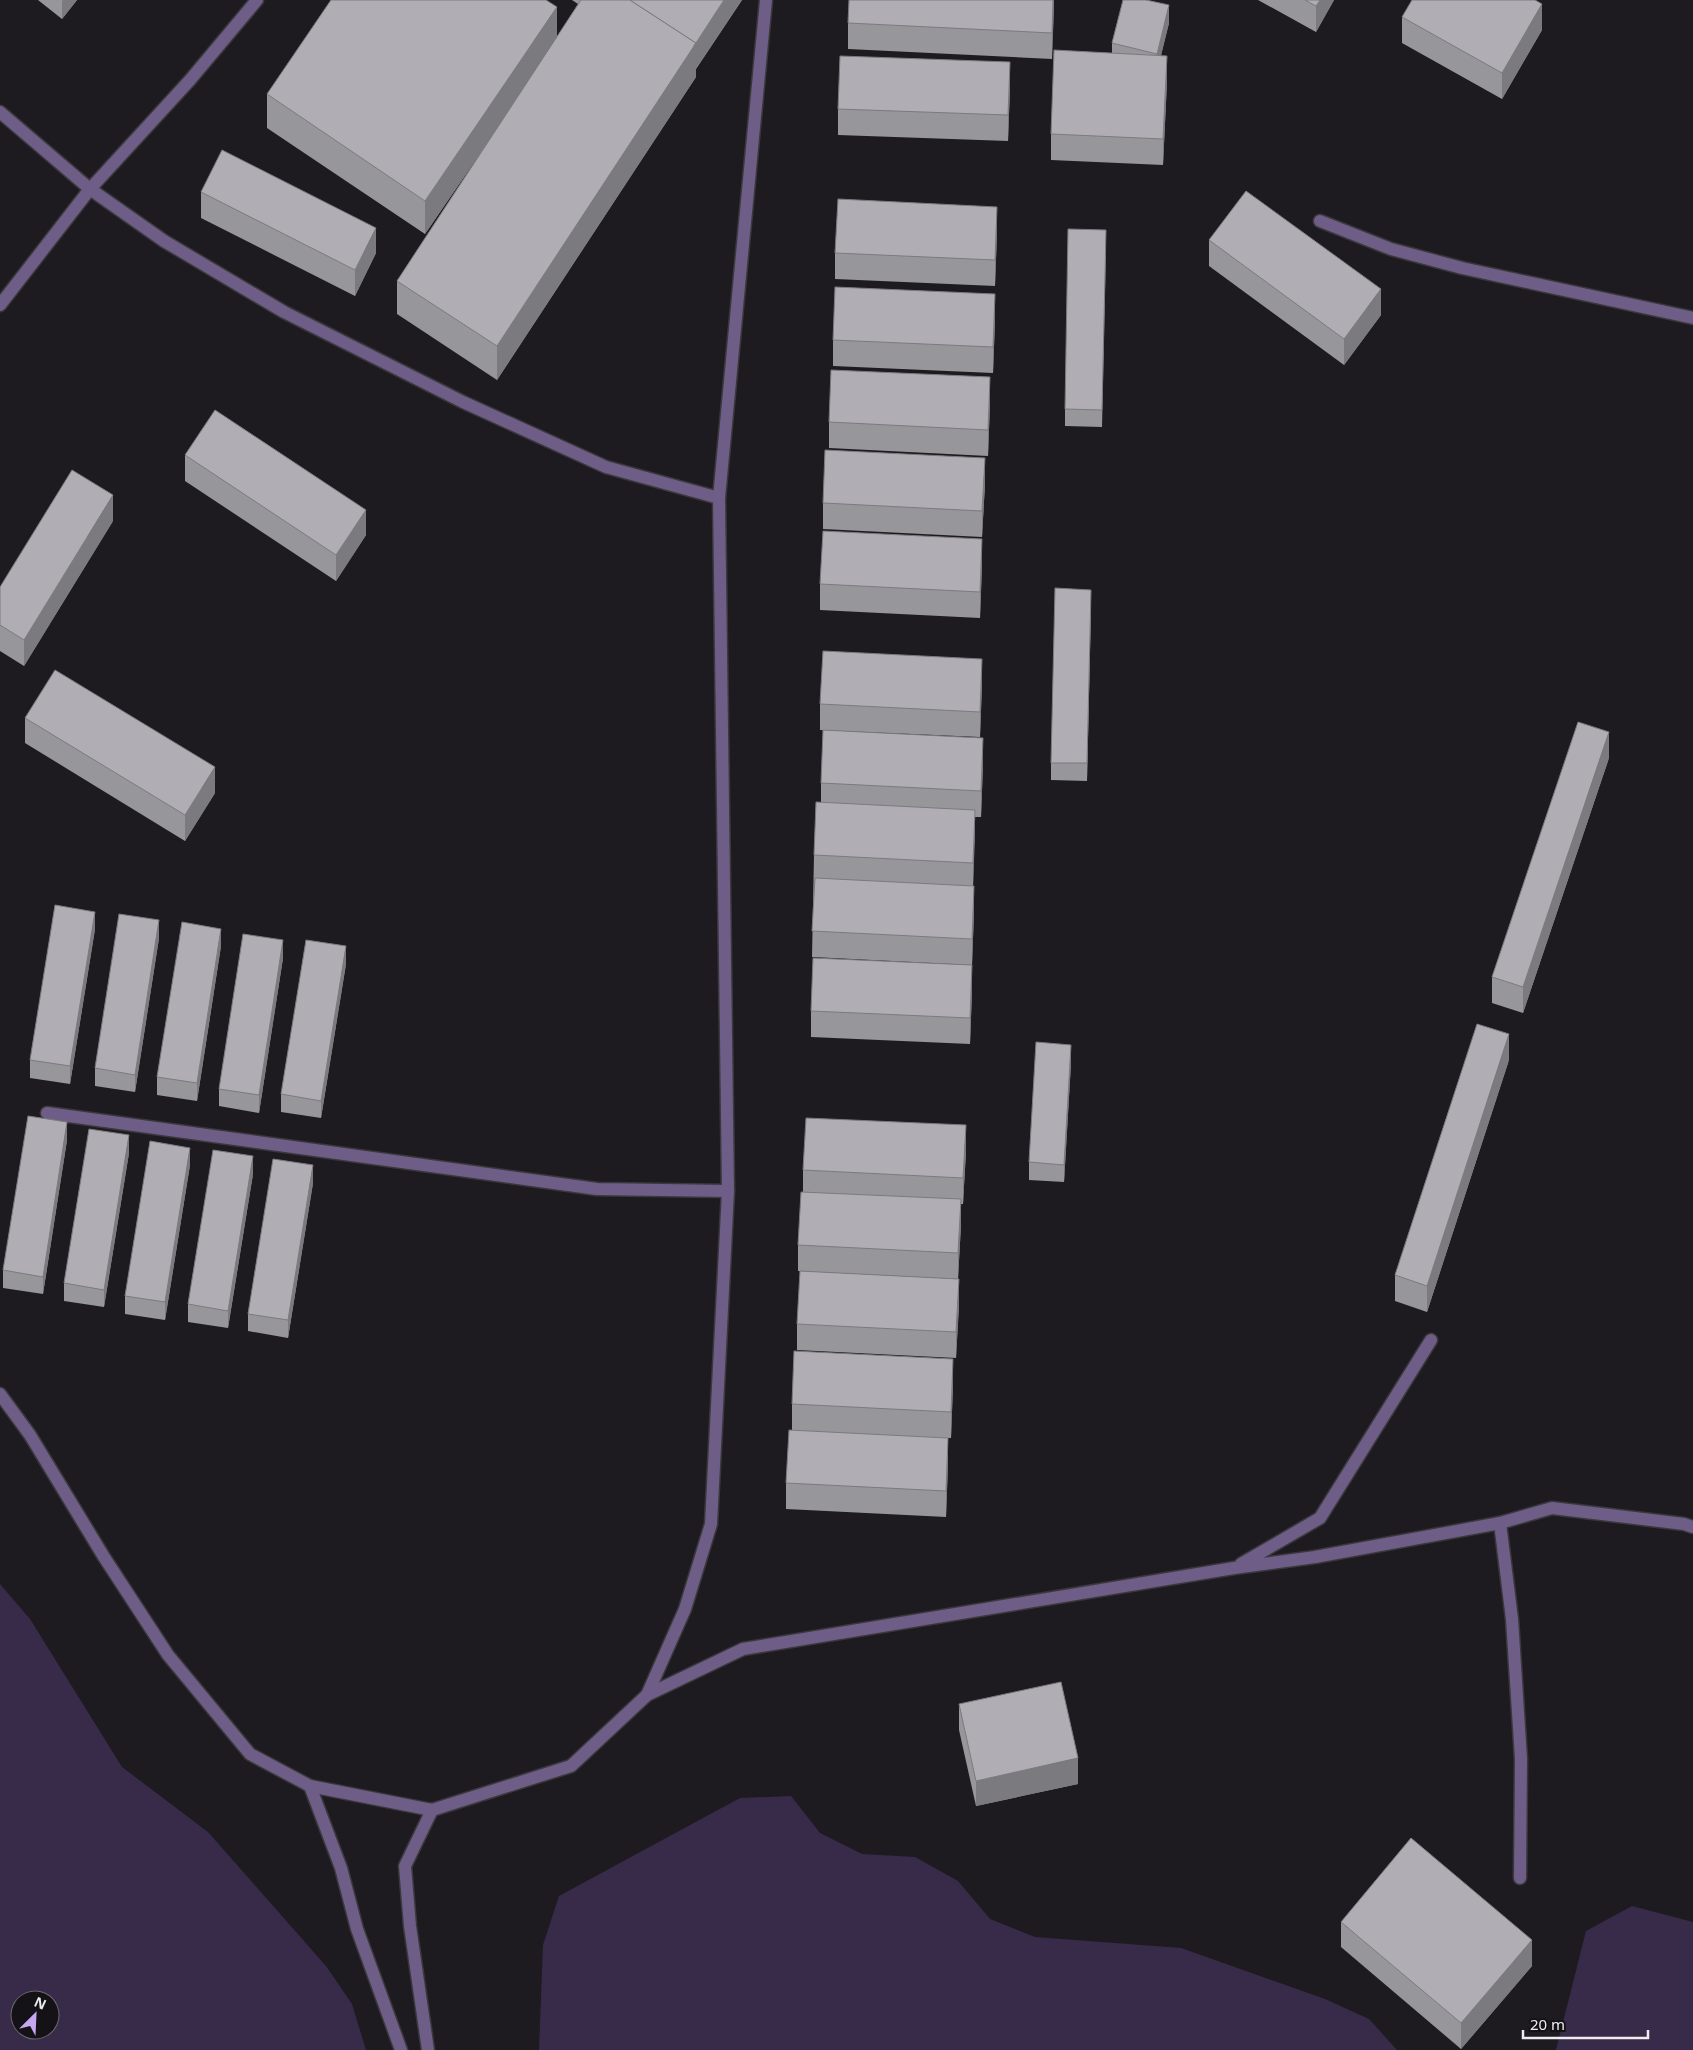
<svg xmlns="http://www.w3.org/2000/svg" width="1693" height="2050" font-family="'Noto Sans',sans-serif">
	<rect width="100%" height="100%" fill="#1d1b1f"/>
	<g fill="#382b4a" fill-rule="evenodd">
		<path d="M 0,1584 L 30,1619 L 122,1767 L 208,1832 L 326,1966 L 352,2004 L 366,2050 L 0,2050 ZM 20,2000 L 50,2000 L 50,2030 L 20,2030 Z"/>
		<polygon points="791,1796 820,1833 862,1854 915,1857 958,1881 990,1919 1035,1937 1181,1948 1325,1999 1369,2019 1397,2050 539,2050 543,1945 559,1896 740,1798"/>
		<polygon points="1632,1906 1693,1922 1693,2050 1556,2050 1586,1931"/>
	</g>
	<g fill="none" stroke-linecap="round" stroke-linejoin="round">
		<g stroke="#3a383c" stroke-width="15">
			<g id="service">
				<polyline points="1320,221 1391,249 1462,268 1693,318"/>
				<polyline points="47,1113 597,1189 728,1191"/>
				<polyline points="1500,1523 1512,1619 1521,1759 1520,1878"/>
				<polyline points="1241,1564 1320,1518 1431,1340"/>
				<polyline points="647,1695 743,1649 1234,1568 1315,1557 1500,1523 1552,1508 1684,1524 1693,1527"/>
				<polyline points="310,1786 341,1868 357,1929 401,2050"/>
				<polyline points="428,2050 410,1926 405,1866 432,1810"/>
			</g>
		</g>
		<g stroke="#3a383c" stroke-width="15">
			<g id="minor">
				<polyline points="0,112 90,189 164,241 284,312 463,402 606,467 719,498"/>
				<polyline points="0,305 90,189 190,80 257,0"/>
				<polyline points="0,1394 30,1435 104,1557 168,1655 250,1754 310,1786 432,1810 571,1766 647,1695 685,1609 711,1524 728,1191 719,498 766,0"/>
			</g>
		</g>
		<use href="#service" stroke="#6e5d86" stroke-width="12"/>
		<use href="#minor" stroke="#6e5d86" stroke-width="12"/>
	</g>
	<g fill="#97969b">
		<polygon points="38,0 77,0 62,19"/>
		<polygon points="572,0 742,0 696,69 696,77 497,380 397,314 397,281 481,152 425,234 267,128 267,94 557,37 578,4"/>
		<polygon points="1054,0 1052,59 848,49 848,23"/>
		<polygon points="1258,0 1334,0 1316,32"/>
		<polygon points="1402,17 1542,30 1502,99 1402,43"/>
		<polygon points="1169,23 1161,55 1167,82 1163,165 1051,160 1051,134 1112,53 1112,43"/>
		<polygon points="1010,88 1008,141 838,135 838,109"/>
		<polygon points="201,192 376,253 355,296 201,218"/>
		<polygon points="997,233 995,286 835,279 835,253"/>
		<polygon points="1209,240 1381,315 1344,365 1209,266"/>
		<polygon points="1106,247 1102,427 1065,426 1065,409"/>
		<polygon points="995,320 993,373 833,366 833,340"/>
		<polygon points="990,403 988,456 829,448 829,422"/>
		<polygon points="185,455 366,535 336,581 185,481"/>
		<polygon points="985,484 982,537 823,529 823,503"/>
		<polygon points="113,521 24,666 0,651 0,587"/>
		<polygon points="982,565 980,618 820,610 820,584"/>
		<polygon points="1091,607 1087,781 1051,780 1051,763"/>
		<polygon points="982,684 980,737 820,730 820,704"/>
		<polygon points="25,718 215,793 185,841 25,743"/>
		<polygon points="1609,758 1523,1013 1492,1003 1492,977"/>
		<polygon points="983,764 981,817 975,817 973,886 974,912 972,965 812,957 814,855 821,802 821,783"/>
		<polygon points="95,929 70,1084 30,1078 30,1060"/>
		<polygon points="159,938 135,1092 95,1086 95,1068"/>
		<polygon points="221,946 197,1101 157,1095 157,1077"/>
		<polygon points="283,958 259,1113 219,1106 219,1089"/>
		<polygon points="346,964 321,1118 281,1112 281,1094"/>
		<polygon points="972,991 970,1044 811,1037 811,1011"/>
		<polygon points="1509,1060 1427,1312 1395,1301 1395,1275"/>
		<polygon points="1071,1063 1064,1182 1029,1180 1029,1162"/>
		<polygon points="67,1140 43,1294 3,1288 3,1270"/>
		<polygon points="966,1151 963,1204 961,1204 961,1225 958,1279 798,1271 798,1245 803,1192 803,1170"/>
		<polygon points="129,1153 104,1307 64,1301 64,1283"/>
		<polygon points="190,1165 165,1320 125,1314 125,1296"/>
		<polygon points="253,1174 228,1328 188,1322 188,1304"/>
		<polygon points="313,1183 288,1338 248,1331 248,1314"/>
		<polygon points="959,1305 956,1358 797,1350 797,1324"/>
		<polygon points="953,1385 951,1438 948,1438 948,1464 946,1517 786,1509 786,1483 792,1430 792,1404"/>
		<polygon points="959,1704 1078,1784 976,1806 959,1730"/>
		<polygon points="1341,1922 1532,1966 1461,2049 1341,1947"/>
	</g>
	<g fill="#7b7a7e">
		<polygon points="63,0 77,0 62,19 62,1"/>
		<polygon points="724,0 742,0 696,69 696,77 497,380 497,346"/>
		<polygon points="1053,0 1054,0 1054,8 1052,59"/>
		<polygon points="1320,0 1334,0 1316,32 1316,6"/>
		<polygon points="1542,4 1542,30 1502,99 1502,73"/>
		<polygon points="1169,5 1169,23 1157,72 1157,54"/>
		<polygon points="557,7 557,41 425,234 425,201"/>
		<polygon points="1167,56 1167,82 1163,165 1163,139"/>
		<polygon points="1010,62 1010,88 1008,141 1008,115"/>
		<polygon points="997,207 997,233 995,286 995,260"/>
		<polygon points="376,228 376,253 355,296 355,270"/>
		<polygon points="1381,289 1381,315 1344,365 1344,339"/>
		<polygon points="995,294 995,320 993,373 993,347"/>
		<polygon points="990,377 990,403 988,456 988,430"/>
		<polygon points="985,458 985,484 982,537 982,511"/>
		<polygon points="113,495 113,521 24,666 24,640"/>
		<polygon points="366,510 366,535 336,581 336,555"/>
		<polygon points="982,539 982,565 980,618 980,592"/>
		<polygon points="1091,590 1091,607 1087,781 1087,763"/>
		<polygon points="982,659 982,684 980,737 980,712"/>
		<polygon points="1609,732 1609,758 1523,1013 1523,987"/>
		<polygon points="983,738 983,764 981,817 981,791"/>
		<polygon points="215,767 215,793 185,841 185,815"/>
		<polygon points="975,810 975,836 973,888 973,863"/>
		<polygon points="974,886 974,912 972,965 972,939"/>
		<polygon points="95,912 95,929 70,1084 70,1066"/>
		<polygon points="159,920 159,938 135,1092 135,1075"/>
		<polygon points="221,929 221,946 197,1101 197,1083"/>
		<polygon points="283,940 283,958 259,1113 259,1095"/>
		<polygon points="346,946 346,964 321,1118 321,1101"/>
		<polygon points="972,965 972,991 970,1044 970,1018"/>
		<polygon points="1509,1034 1509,1060 1427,1312 1427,1286"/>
		<polygon points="1071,1045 1071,1063 1064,1182 1064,1165"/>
		<polygon points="67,1122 67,1140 43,1294 43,1277"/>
		<polygon points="966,1125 966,1151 963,1204 963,1178"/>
		<polygon points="129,1135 129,1153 104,1307 104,1290"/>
		<polygon points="190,1148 190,1165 165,1320 165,1302"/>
		<polygon points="253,1156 253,1174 228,1328 228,1311"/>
		<polygon points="313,1165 313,1183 288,1338 288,1320"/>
		<polygon points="961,1199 961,1225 958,1279 958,1253"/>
		<polygon points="959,1279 959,1305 956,1358 956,1332"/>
		<polygon points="953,1359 953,1385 951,1438 951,1412"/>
		<polygon points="948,1438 948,1464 946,1517 946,1491"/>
		<polygon points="1078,1758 1078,1784 976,1806 976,1781"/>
		<polygon points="1532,1940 1532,1966 1461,2049 1461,2023"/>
	</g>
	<g fill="#b0aeb4" stroke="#7b7a7e">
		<polygon points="331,0 546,0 557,7 425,201 267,94"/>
		<polygon points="581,0 630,0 696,43 497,346 397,281"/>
		<polygon points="630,0 724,0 694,46 696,43"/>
		<polygon points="849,0 1053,0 1052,33 848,23"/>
		<polygon points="1123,0 1146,0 1169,5 1157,54 1112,43"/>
		<polygon points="1305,0 1320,0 1316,6"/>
		<polygon points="1412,0 1535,0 1542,4 1502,73 1402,17"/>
		<polygon points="1054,50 1167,56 1163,139 1051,134"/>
		<polygon points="840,56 1010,62 1008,115 838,109"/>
		<polygon points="222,150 376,228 355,270 201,192"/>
		<polygon points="1246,191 1381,289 1344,339 1209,240"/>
		<polygon points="838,199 997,207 995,260 835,253"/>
		<polygon points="1068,229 1106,230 1102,410 1065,409"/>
		<polygon points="835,287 995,294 993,347 833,340"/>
		<polygon points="831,370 990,377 988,430 829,422"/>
		<polygon points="215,410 366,510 336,555 185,455"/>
		<polygon points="825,450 985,458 982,511 823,503"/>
		<polygon points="72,470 113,495 24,640 0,625 0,587"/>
		<polygon points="823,531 982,539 980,592 820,584"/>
		<polygon points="1055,588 1091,590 1087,763 1051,763"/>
		<polygon points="823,651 982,659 980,712 820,704"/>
		<polygon points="55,670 215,767 185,815 25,718"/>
		<polygon points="1578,722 1609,732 1523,987 1492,977"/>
		<polygon points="823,730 983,738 981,791 821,783"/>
		<polygon points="816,802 975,810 973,863 814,855"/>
		<polygon points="815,878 974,886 972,939 812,931"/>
		<polygon points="55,905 95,912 70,1066 30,1060"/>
		<polygon points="119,914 159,920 135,1075 95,1068"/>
		<polygon points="182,922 221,929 197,1083 157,1077"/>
		<polygon points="243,934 283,940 259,1095 219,1089"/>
		<polygon points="306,940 346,946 321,1101 281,1094"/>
		<polygon points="813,958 972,965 970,1018 811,1011"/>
		<polygon points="1477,1024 1509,1034 1427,1286 1395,1275"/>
		<polygon points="1036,1042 1071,1045 1064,1165 1029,1162"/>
		<polygon points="28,1116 67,1122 43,1277 3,1270"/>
		<polygon points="806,1118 966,1125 963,1178 803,1170"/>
		<polygon points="89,1129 129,1135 104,1290 64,1283"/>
		<polygon points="150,1141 190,1148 165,1302 125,1296"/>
		<polygon points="213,1150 253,1156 228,1311 188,1304"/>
		<polygon points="273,1159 313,1165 288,1320 248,1314"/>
		<polygon points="801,1192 961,1199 958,1253 798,1245"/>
		<polygon points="800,1271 959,1279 956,1332 797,1324"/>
		<polygon points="794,1351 953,1359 951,1412 792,1404"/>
		<polygon points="789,1430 948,1438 946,1491 786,1483"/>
		<polygon points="1061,1682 1078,1758 976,1781 959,1704"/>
		<polygon points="1411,1838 1532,1940 1461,2023 1341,1922"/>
	</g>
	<g transform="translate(35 2015) rotate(24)"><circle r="24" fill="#141216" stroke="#6b696c"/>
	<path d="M0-4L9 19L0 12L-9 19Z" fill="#c5a6f0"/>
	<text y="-8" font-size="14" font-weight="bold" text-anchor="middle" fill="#edecee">N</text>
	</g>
	<path d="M1523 2030v8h125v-8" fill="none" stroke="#edecee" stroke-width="2.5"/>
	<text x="1530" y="2030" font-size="15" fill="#edecee" stroke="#141216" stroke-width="4" paint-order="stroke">20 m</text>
</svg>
